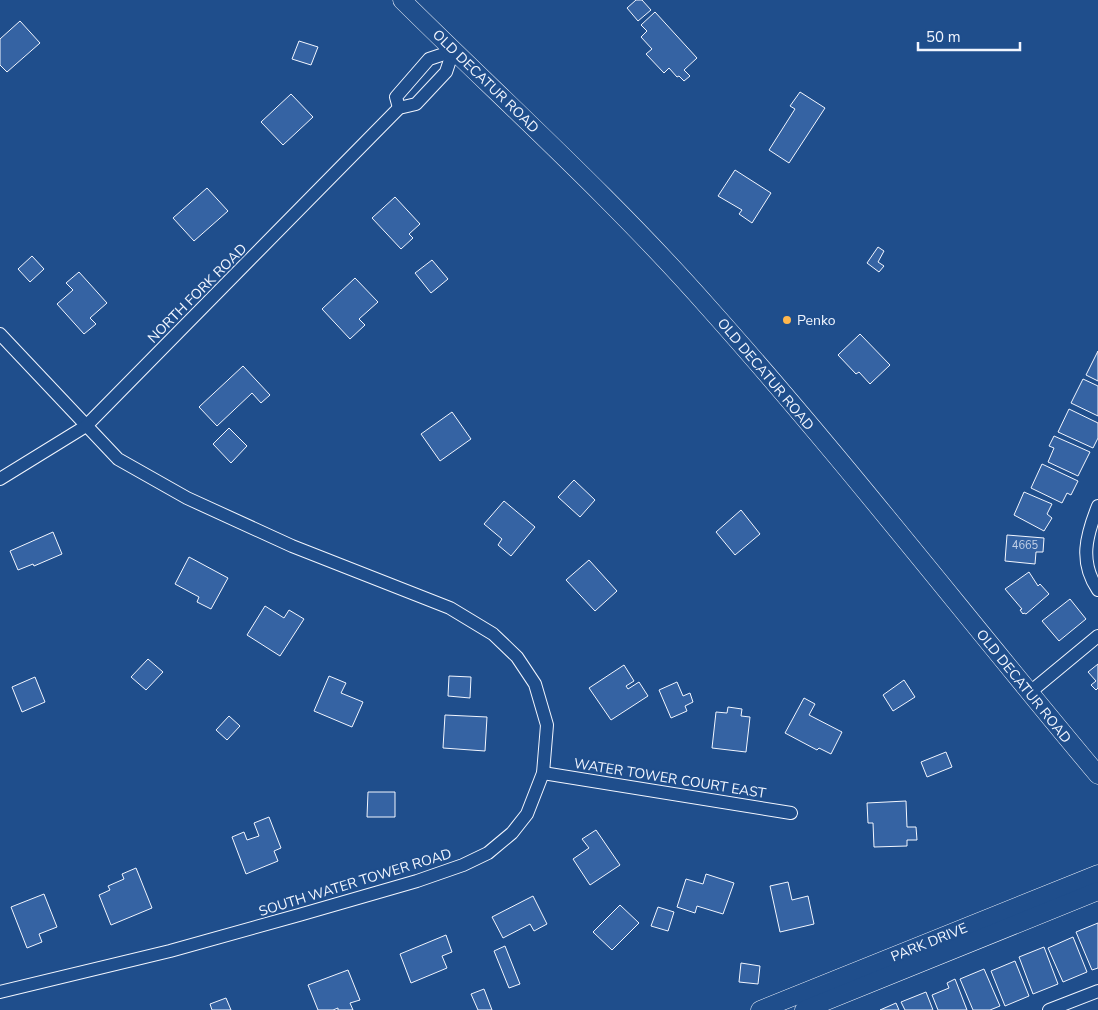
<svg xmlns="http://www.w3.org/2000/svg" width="1098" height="1010" font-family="'Nunito Sans',sans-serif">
	<rect width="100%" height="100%" fill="#1f4e8c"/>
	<g fill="#3563a3" stroke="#f2f6ff">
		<polygon points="636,0 642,0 651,10 638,21 627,8"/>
		<polygon points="655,12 697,58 684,70 690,76 684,81 679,76 677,77 669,68 664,73 646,54 652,49 641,37 647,31 641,25"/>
		<polygon points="20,21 40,43 7,72 0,65 0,39"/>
		<polygon points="299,41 318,47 311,65 292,59"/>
		<polygon points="800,92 825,108 789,163 769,150 795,109 790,106"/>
		<polygon points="291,94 313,117 283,145 261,122"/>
		<polygon points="735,170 771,193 752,223 739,214 742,210 718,196"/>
		<polygon points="207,188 228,211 194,241 173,218"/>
		<polygon points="395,197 420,224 409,234 413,238 401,249 372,218"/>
		<polygon points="878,247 884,251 878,262 884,266 879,272 867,263"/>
		<polygon points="32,256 44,269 30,282 18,269"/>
		<polygon points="432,260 448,279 431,293 415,273"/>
		<polygon points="79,272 107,303 90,318 96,324 84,334 57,304 73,290 66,283"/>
		<polygon points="355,278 378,302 359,319 365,325 350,339 322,309"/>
		<polygon points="860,334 890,365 870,384 859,372 856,374 838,355"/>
		<polygon points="1098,351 1098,381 1086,375"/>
		<polygon points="243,366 270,395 261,403 252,393 217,426 199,407"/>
		<polygon points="1083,379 1098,386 1098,416 1071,403"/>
		<polygon points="1069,409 1098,423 1098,438 1093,448 1058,432"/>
		<polygon points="452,412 471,439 440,461 421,434"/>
		<polygon points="229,428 247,446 231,463 213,444"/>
		<polygon points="1054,436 1090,452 1078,476 1048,462 1054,448 1049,446"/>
		<polygon points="1042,464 1078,481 1071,495 1067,493 1062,503 1031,488"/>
		<polygon points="574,480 595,500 580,517 558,497"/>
		<polygon points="1024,492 1052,504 1047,514 1052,518 1044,531 1014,515"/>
		<polygon points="504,501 535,527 511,556 498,545 502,539 484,524"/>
		<polygon points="741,510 760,534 735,555 716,532"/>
		<polygon points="53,532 62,554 34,566 33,564 18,570 10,551"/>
		<polygon points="1007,535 1044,538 1043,552 1036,552 1035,564 1005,561"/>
		<polygon points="189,557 228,578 211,609 197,602 199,597 175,584"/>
		<polygon points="589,560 617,591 595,611 566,580"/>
		<polygon points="1029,572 1038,586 1040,584 1049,594 1026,614 1024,613 1023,614 1020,610 1022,609 1005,589"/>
		<polygon points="1070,599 1086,619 1059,641 1042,621"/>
		<polygon points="265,606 284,618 289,610 304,619 280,656 247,635"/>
		<polygon points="148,659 163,672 146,690 131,677"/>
		<polygon points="1098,664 1098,688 1096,690 1091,685 1096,681 1088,672"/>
		<polygon points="624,665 634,681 626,686 628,689 639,682 648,696 611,720 589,688"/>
		<polygon points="329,676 346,683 341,693 363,702 352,727 314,711"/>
		<polygon points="449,676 471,677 470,698 448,696"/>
		<polygon points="35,677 45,702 22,712 12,687"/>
		<polygon points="904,680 915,697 893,711 883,695"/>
		<polygon points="677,682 683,696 690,693 693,702 685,706 687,711 671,718 659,690"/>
		<polygon points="804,698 815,704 809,715 842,732 831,754 819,748 817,750 785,733"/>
		<polygon points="728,707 742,709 741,716 750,717 746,752 712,748 716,712 727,713"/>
		<polygon points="445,715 487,717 485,751 443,748"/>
		<polygon points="229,716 240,726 227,740 216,730"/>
		<polygon points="946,752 952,767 927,777 921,762"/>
		<polygon points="368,792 395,792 395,817 367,817"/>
		<polygon points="906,801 907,827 916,827 917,840 907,840 907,846 874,847 873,823 868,823 867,803"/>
		<polygon points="269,817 281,848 274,851 278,861 246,874 232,837 244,832 247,840 259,836 254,823"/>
		<polygon points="596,830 620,865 590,885 573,859 589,848 582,839"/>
		<polygon points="136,868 152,908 111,925 99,895 110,890 108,886 124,879 122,874"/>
		<polygon points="706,874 734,883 723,914 697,906 695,913 677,907 686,879 703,884"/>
		<polygon points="788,882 792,900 808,896 814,924 780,932 770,886"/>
		<polygon points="44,894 57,927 39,934 42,942 27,948 11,907"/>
		<polygon points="533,896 547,924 534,931 530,924 503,938 492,917"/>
		<polygon points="620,905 639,923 612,950 593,932"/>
		<polygon points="658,907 674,912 668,931 651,926"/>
		<polygon points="1098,923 1098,968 1092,970 1076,932"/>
		<polygon points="446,935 452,952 442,956 447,968 411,983 400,954"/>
		<polygon points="1073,937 1087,972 1063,982 1048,948"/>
		<polygon points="505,946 520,984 509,988 494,951"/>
		<polygon points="1044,947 1058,984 1033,994 1019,957"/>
		<polygon points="1015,961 1029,996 1005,1006 991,971"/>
		<polygon points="741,963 760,966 758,984 739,982"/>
		<polygon points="984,969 1000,1006 990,1010 973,1010 960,979"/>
		<polygon points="348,970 360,1000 350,1003 353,1010 338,1010 338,1008 333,1010 318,1010 308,985"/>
		<polygon points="955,979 967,1010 938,1010 932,995 949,988 947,983"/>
		<polygon points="484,989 492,1010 478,1010 471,994"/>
		<polygon points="926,992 933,1010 905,1010 901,1002"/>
		<polygon points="226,998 231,1010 212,1010 210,1004"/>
		<polygon points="896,1003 899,1010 880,1010"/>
	</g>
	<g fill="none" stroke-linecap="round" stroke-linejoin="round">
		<g stroke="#f2f6ff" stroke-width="14">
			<g id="street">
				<polyline points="399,108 396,97 429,59 453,51"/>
				<polyline points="0,334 118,459 187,498 292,546 450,608 493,634 517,657 535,684 547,725 543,773 527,814 512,833 488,853 463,865 417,881 299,915 170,951 0,992"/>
				<polyline points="0,479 86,426 399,108 416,104 446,72 453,51"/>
				<path d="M 1098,506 C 1086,536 1079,562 1098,590"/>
				<polyline points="1029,693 1098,636"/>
				<polyline points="543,773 791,813"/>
				<polyline points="1049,1010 1098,991"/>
			</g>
		</g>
		<g stroke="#f2f6ff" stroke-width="19">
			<g id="secondary">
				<path d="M 402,0 C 505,102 613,199 709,308 C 844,459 968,620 1098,775"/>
				<polyline points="760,1010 1098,874"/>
				<polyline points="804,1010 1098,891"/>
			</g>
		</g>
		<use href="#street" stroke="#1f4e8c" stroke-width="12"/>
		<use href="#secondary" stroke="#1f4e8c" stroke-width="18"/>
	</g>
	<circle fill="#ffb74d" stroke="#1f4e8c" stroke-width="2" cx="787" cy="320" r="5"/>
	<g text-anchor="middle" stroke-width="4" stroke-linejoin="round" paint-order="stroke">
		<g font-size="11" fill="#c3d1e8">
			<text x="1025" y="549">4665</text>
		</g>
		<g font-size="14" fill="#f2f6ff" stroke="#1f4e8c">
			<text transform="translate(486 81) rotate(44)" y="5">OLD DECATUR ROAD</text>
			<text transform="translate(197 293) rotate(-45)" y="5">NORTH FORK ROAD</text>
			<text transform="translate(766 374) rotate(50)" y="5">OLD DECATUR ROAD</text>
			<text transform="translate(1024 686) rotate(51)" y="5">OLD DECATUR ROAD</text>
			<text transform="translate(670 778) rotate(9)" y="5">WATER TOWER COURT EAST</text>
			<text transform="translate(355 882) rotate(-17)" y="5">SOUTH WATER TOWER ROAD</text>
			<text transform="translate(929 942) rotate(-22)" y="5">PARK DRIVE</text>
		</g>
		<g font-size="14" fill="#f2f6ff" stroke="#1f4e8c" text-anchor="start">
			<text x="797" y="325">Penko</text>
		</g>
	</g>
	<path d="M918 42v8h102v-8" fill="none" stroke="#f2f6ff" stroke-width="2.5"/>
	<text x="926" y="42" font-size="15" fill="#f2f6ff" stroke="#1f4e8c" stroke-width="4" paint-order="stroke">50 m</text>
</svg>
